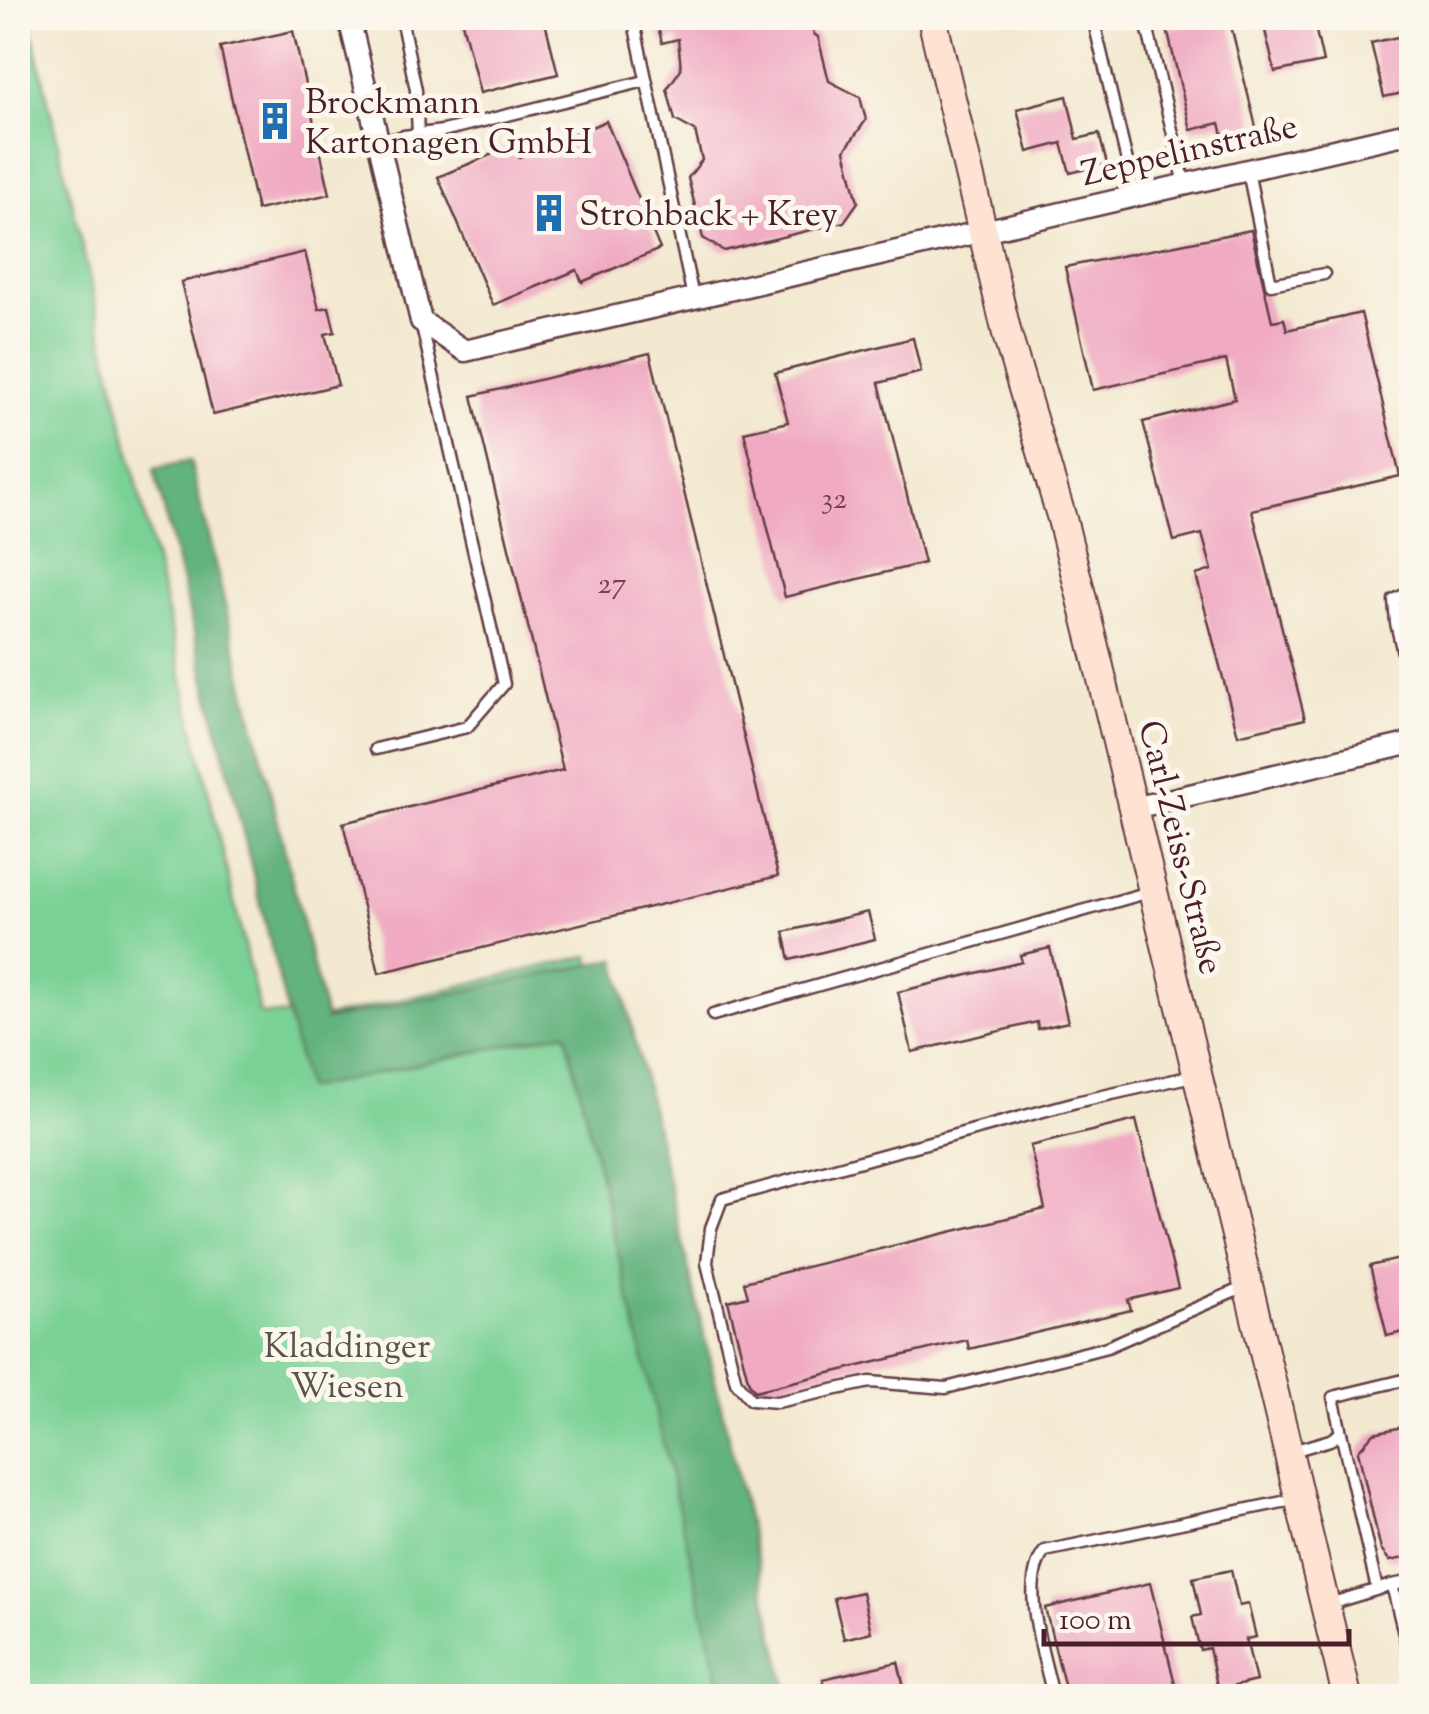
<svg xmlns="http://www.w3.org/2000/svg" width="1429" height="1714" font-family="'Sorts Mill Goudy',serif">
	<rect width="100%" height="100%" fill="#fbf7ec"/>
	<filter id="ink" filterUnits="userSpaceOnUse"><feTurbulence type="fractalNoise" baseFrequency=".01" numOctaves="2"/><feDisplacementMap in="SourceGraphic" scale="20" xChannelSelector="R" yChannelSelector="G"/><feConvolveMatrix kernelMatrix="1 2 1 2 8 2 1 2 1" color-interpolation-filters="sRGB"/></filter>
	<filter id="wash" filterUnits="userSpaceOnUse"><feTurbulence type="fractalNoise" baseFrequency=".0048" numOctaves="4" result="noise"/><feDisplacementMap in="SourceGraphic" scale="40" xChannelSelector="R" yChannelSelector="G"/><feGaussianBlur stdDeviation="2.25" result="paint"/><feColorMatrix in="noise" values="0 0 0 0 0 0 0 0 0 0 0 0 0 0 0 0 0 1.4 0 .05"/><feComposite in="paint" operator="in"/></filter>
	<g filter="url(#wash)">
		<rect width="100%" height="100%" fill="#f3e9d0"/>
		<polygon fill="#7ad195" stroke="#627860" stroke-width="2.5" points="18,18 29,18 260,1014 328,1017 589,956 762,1696 18,1696"/>
		<polygon fill="#63b37e" stroke="#566954" stroke-width="2.5" points="190,461 326,1020 616,959 789,1696 723,1696 566,1032 306,1089 154,469"/>
		<g id="blocks">
			<g fill="#f0abc3">
				<polygon points="461,18 544,18 558,74 480,93"/>
				<polygon points="656,18 810,18 814,34 818,37 829,81 860,97 866,120 845,150 858,202 844,222 724,251 703,238 688,178 702,160 695,131 675,120 667,89 681,69 678,39 662,43"/>
				<polygon points="1215,18 1229,18 1257,131 1224,139 1220,123 1191,130 1167,29"/>
				<polygon points="1262,18 1313,18 1323,62 1275,72"/>
				<polygon points="293,31 330,194 257,210 220,47"/>
				<polygon points="1402,36 1412,91 1384,97 1371,43"/>
				<polygon points="1067,96 1077,139 1099,134 1107,164 1070,173 1062,143 1028,152 1017,109"/>
				<polygon points="606,121 660,249 582,282 577,270 493,305 438,177 514,145 519,157"/>
				<polygon points="1251,230 1272,321 1284,319 1287,330 1361,313 1400,476 1252,510 1305,719 1238,735 1196,575 1212,570 1202,534 1174,541 1143,422 1235,399 1226,360 1093,390 1065,267"/>
				<polygon points="305,252 319,309 329,307 335,332 325,334 338,385 213,415 181,282"/>
				<polygon points="913,338 921,372 879,383 924,563 785,597 744,432 788,422 775,373"/>
				<polygon points="650,353 778,876 379,973 343,823 563,770 472,396"/>
				<polygon points="868,912 875,939 790,960 784,932"/>
				<polygon points="1050,948 1068,1022 1038,1029 1037,1022 912,1052 898,992 1022,962 1020,955"/>
				<polygon points="1136,1120 1178,1288 1128,1300 1131,1310 969,1349 967,1340 755,1391 749,1383 728,1301 748,1296 744,1282 1045,1209 1030,1146"/>
				<polygon points="1412,1256 1412,1330 1387,1336 1370,1266"/>
				<polygon points="1412,1425 1412,1556 1390,1561 1381,1550 1358,1451 1374,1433"/>
				<polygon points="1231,1570 1239,1606 1248,1604 1256,1637 1246,1639 1256,1681 1218,1690 1209,1648 1200,1650 1192,1617 1201,1615 1193,1578"/>
				<polygon points="1150,1583 1178,1696 1067,1696 1045,1608"/>
				<polygon points="862,1592 871,1632 844,1639 834,1598"/>
				<polygon points="898,1662 906,1696 828,1696 823,1679"/>
			</g>
		</g>
	</g>
	<g filter="url(#ink)">
		<use href="#blocks" fill-opacity="0" stroke="#633d44" stroke-width="2.5"/>
		<g fill="none" stroke-linecap="round" stroke-linejoin="round">
			<g stroke="#633d44" stroke-width="15">
				<g id="lane">
					<polyline points="401,18 416,90 418,134"/>
					<polyline points="633,18 693,297"/>
					<polyline points="1093,18 1135,195"/>
					<polyline points="1145,18 1185,184"/>
					<polyline points="380,143 404,136 443,131 645,81"/>
					<polyline points="1248,171 1271,284 1324,274"/>
					<polyline points="1412,591 1394,600 1396,623 1412,691"/>
					<polyline points="376,749 467,727 504,684 421,322"/>
					<polyline points="713,1015 1153,891"/>
					<polyline points="1197,1075 1076,1102 722,1199 711,1228 707,1263 736,1382 751,1400 777,1402 870,1382 946,1388 1107,1347 1247,1286"/>
					<polyline points="1341,1433 1377,1589"/>
					<polyline points="1289,1452 1330,1440 1341,1433 1333,1397 1412,1378"/>
					<polyline points="1392,1585 1412,1581"/>
					<polyline points="1329,1604 1392,1585 1412,1666"/>
					<path d="M 1053,1696 C 1045,1658 1018,1583 1045,1551 L 1297,1499"/>
				</g>
			</g>
			<g stroke="#633d44" stroke-width="25">
				<g id="street">
					<polyline points="349,18 421,321 465,351 1412,132"/>
					<polyline points="1134,808 1412,743"/>
				</g>
			</g>
			<g stroke="#633d44" stroke-width="32">
				<polyline id="secondary" points="932,18 1008,338 1062,519 1099,667 1347,1696"/>
			</g>
			<use href="#lane" stroke="#fff" stroke-width="10"/>
			<use href="#street" stroke="#fff" stroke-width="20"/>
			<use href="#secondary" stroke="#fee3d2" stroke-width="28"/>
		</g>
	</g>
	<defs>
		<g id="building-bare" transform="scale(3)"><path d="M-4-6H4V6H1V3H-1V6H-4ZM-2.5-4.3h1.7v1.8h-1.7ZM.8-4.3h1.7v1.8H.8ZM-2.5-1h1.7V.8h-1.7ZM.8-1h1.7V.8H.8Z" fill="#1f6fb2" stroke="#fbf7ec" stroke-width="2.5" paint-order="stroke"/></g>
	</defs>
	<g fill-rule="evenodd">
		<use href="#building-bare" x="275" y="121"/>
		<use href="#building-bare" x="549" y="213"/>
	</g>
	<g text-anchor="middle" stroke-width="10" stroke-linejoin="round" paint-order="stroke">
		<g font-size="30" fill="#744251">
			<text x="834" y="508">32</text>
			<text x="612" y="593">27</text>
		</g>
		<g font-size="35" fill="#4a1f2b" stroke="#fbf7ec" text-anchor="start">
			<text x="305" y="113">Brockmann<tspan x="305" dy="40">Kartonagen GmbH</tspan></text>
			<text x="579" y="225">Strohback + Krey</text>
		</g>
		<g font-size="35" fill="#4a1f2b" stroke="#fbf7ec">
			<text transform="translate(1189 149) rotate(-13)" y="12">Zeppelinstraße</text>
			<text transform="translate(1182 847) rotate(76)" y="12">Carl-Zeiss-Straße</text>
		</g>
		<g font-size="35" fill="#58544b" stroke="#fbf7ec">
			<text x="347" y="1357">Kladdinger<tspan x="347" dy="40">Wiesen</tspan></text>
		</g>
	</g>
	<rect width="1429" height="1714" fill="none" stroke="#fbf7ec" stroke-width="60"/>
	<path d="M1044 1629v15h305v-15" fill="none" stroke="#4a1f2b" stroke-width="5"/>
	<text x="1059" y="1629" font-size="30" fill="#4a1f2b" stroke="#fbf7ec" stroke-width="8" paint-order="stroke">100 m</text>
</svg>
